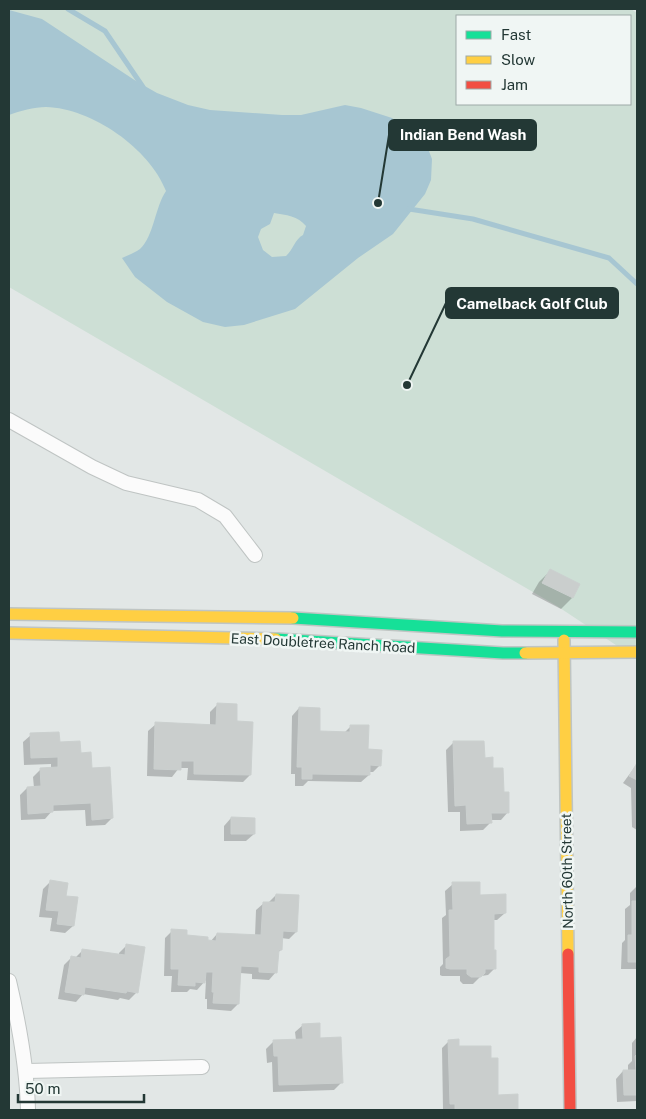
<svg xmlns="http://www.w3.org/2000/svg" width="646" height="1119" font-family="'Public Sans',sans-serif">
	<rect width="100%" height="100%" fill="#e2e7e6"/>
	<path fill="#cddfd5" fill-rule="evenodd" d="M 9,9 L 631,9 L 637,13 L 637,659 L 557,606 L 9,287 ZM 457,16 L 630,16 L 630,104 L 457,104 Z"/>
	<path fill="#a7c6d2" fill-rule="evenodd" d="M 9,10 L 42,19 L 136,81 L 157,93 L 188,105 L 210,110 L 282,115 L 301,115 L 345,105 L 361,108 L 392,118 L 427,146 L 432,159 L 431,180 L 425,194 L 393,234 L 358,258 L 295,309 L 244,325 L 225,327 L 203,322 L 167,302 L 135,277 L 122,258 C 128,255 135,253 140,249 C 154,236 155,207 166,191 C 150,149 92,108 46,107 C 34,107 20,111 9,115 ZM 274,213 C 286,215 298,216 306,226 L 303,235 C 295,239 293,250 286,256 L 272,257 L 263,250 L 258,237 L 261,229 L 270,224 Z"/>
	<g fill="#0003">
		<polygon points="550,571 578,585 572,598 561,609 532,594 539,582"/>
		<polygon points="218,704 236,723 250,775 243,782 187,780 188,768 179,768 172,777 147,776 148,731 156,724 210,726 210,712"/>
		<polygon points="299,708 319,732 344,733 351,726 367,751 380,765 373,772 369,772 369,775 361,782 308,781 303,786 295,786 295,774 291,774 292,716"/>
		<polygon points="31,735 58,743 80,754 91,770 112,818 105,825 86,826 85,810 52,811 45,819 21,820 20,795 27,788 34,788 33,777 41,769 51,769 51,764 24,765 23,742"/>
		<polygon points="453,743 484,759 492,769 503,793 508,812 501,820 490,820 490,823 483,830 460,831 460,812 448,812 446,750"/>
		<polygon points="637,764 637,830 632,827 631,788 623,783"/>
		<polygon points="231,818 254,834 246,841 224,841 224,826"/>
		<polygon points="50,882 65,897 73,926 65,933 50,931 52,918 39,917 43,889"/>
		<polygon points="453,884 479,896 505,913 497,920 493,920 492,951 495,968 488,975 481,976 473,984 463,984 460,981 460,976 442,976 440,975 440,967 443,964 442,918 446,915 445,891"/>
		<polygon points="637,886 637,969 621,969 622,943 625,940 625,909 630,905 630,893"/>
		<polygon points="276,895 296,932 289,939 281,938 281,950 277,953 276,972 269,980 252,979 252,974 240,973 238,1004 231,1011 207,1009 207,999 205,999 206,980 197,990 190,989 187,992 171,992 172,976 164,976 165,938 172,931 185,936 206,941 210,942 217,934 255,936 256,910 264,903 268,903"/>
		<polygon points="127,945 137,992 129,1000 120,998 118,1000 83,994 76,1002 58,999 64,965 72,957 75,958 83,950 119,956 119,953"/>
		<polygon points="303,1025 319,1039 342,1082 334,1090 273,1092 272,1062 267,1063 266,1049 274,1041 296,1040 295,1032"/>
		<polygon points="637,1037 637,1101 617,1102 616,1079 623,1071 628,1071 628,1065 632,1061 632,1043"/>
		<polygon points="449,1041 458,1048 490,1059 497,1096 517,1095 517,1110 443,1110 442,1048"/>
	</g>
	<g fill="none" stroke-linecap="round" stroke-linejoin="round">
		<g stroke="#a7c6d2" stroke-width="5">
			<polyline points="68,9 105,31 143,87"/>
			<polyline points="409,209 473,219 609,258 637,284"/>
		</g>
	</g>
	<g fill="#cacecd" stroke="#cbd0cf">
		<polygon points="550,569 580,584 573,598 542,583"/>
		<polygon points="217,703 237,704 237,721 253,722 251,775 194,774 194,761 181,761 181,770 154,769 155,722 216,725"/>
		<polygon points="299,707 320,708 320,731 350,732 350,725 369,725 368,749 382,750 381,766 370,765 370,775 312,774 312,779 302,779 302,767 297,767"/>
		<polygon points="59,732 60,742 80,741 81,753 91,752 92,768 110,767 113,818 92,820 91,803 53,805 53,812 28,814 27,787 41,786 40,768 58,767 58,757 31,758 30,733"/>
		<polygon points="453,741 484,741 485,758 493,757 493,768 503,768 504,792 509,792 509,813 491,813 492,823 467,824 466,805 455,806"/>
		<polygon points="637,763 637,780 629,776"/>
		<polygon points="231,817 255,818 255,834 231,834"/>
		<polygon points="50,880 68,883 66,896 78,897 74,926 57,924 59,911 46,910"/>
		<polygon points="452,882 480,882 480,895 506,894 506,913 494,914 494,950 496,950 496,969 485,969 485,973 481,977 471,977 467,974 467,969 450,969 446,968 446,959 450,956 449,910 453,910"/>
		<polygon points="637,885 637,962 628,962 628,935 632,935 632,901 637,901"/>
		<polygon points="276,894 299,895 297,932 283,931 282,950 279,950 277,973 259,972 259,967 241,966 239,1004 213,1003 214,992 212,992 213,972 206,972 205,983 195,982 195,986 178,985 179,969 171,969 171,929 187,930 187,935 208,937 208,940 216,941 217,933 261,935 263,902 275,902"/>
		<polygon points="126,944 145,947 138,993 127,991 126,993 85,987 84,995 65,992 71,956 81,958 82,949 125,955"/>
		<polygon points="320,1023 320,1038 341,1037 343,1083 279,1085 278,1056 274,1056 273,1040 303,1039 302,1024"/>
		<polygon points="459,1039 459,1046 491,1046 491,1058 498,1058 498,1095 518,1094 518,1110 455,1110 455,1104 450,1104 448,1040"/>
		<polygon points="637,1054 637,1095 624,1095 623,1070 636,1070 635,1056"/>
	</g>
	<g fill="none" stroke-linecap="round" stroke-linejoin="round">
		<g stroke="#bfc4c3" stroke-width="16">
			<g id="street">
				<polyline points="9,420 92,467 126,483 198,500 225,516 255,555"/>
				<path d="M 9,981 C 19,1024 27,1066 28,1110"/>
				<polyline points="27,1071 202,1067"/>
			</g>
		</g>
		<g stroke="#bfc5c3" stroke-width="14">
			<g id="fast">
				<polyline points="293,618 502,631 637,632"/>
				<polyline points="276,639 503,653 525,653"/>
			</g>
		</g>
		<g stroke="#bfc5c3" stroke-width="14">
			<g id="slow">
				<polyline points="9,614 293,618"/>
				<polyline points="9,633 276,639"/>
				<polyline points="564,640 568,954"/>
				<polyline points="525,653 637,652"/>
			</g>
		</g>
		<g stroke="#bfc5c3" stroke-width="14">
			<polyline id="jam" points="568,954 570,1110"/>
		</g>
		<use href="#street" stroke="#fbfbfb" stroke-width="14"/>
		<use href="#fast" stroke="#16e098" stroke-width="11"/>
		<use href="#slow" stroke="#ffcf43" stroke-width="11"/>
		<use href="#jam" stroke="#f24e42" stroke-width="11"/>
	</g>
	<g text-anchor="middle" stroke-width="5" stroke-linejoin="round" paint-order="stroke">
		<g font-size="14" fill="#233835" stroke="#f0f6f4">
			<text transform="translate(323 643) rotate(3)" y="5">East Doubletree Ranch Road</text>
			<text transform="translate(567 871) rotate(-91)" y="5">North 60th Street</text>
		</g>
	</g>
	<path fill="none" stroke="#233835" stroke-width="2" d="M378 203L389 135M407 385L446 303"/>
	<g fill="#233835" stroke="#f0f6f4" stroke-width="2">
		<circle cx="378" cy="203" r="5"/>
		<circle cx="407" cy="385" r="5"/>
	</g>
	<g fill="#233835" stroke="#233835" stroke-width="2">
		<rect x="389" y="120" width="147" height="30" rx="5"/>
		<rect x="446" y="288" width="172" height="30" rx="5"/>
	</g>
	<g font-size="15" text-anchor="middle" font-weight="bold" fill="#fff">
		<text x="463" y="140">Indian Bend Wash</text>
		<text x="532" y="309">Camelback Golf Club</text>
	</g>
	<rect width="646" height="1119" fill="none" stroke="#233835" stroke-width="20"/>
	<rect x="456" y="15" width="175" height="90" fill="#f0f6f4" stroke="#9eaaa8"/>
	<rect x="466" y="31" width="25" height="8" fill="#16e098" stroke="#9eaaa8"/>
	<text x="501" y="40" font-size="15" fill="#233835">Fast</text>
	<rect x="466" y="56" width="25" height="8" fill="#ffcf43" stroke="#9eaaa8"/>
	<text x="501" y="65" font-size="15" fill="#233835">Slow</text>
	<rect x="466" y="81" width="25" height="8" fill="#f24e42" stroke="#9eaaa8"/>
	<text x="501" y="90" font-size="15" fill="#233835">Jam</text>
	<path d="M18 1094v8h126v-8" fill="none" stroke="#233835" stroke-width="2.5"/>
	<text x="25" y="1094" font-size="15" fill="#233835" stroke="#f0f6f4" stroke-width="4" paint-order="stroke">50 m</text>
</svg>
